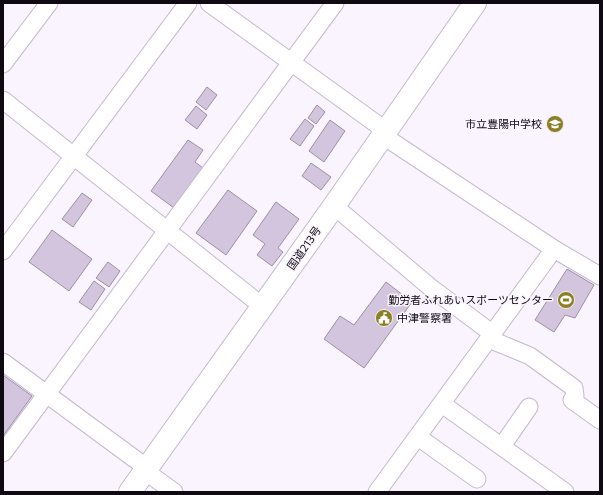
<svg xmlns="http://www.w3.org/2000/svg" width="603" height="495" font-family="Commissioner,'Noto Sans JP',sans-serif">
	<rect width="100%" height="100%" fill="#faf4fe"/>
	<g fill="#d2c5dd" stroke="#9c8fa6">
		<polygon points="207,87 217,95 206,110 196,102"/>
		<polygon points="317,105 325,112 316,124 308,118"/>
		<polygon points="196,106 207,115 197,129 185,120"/>
		<polygon points="305,119 314,126 300,146 290,139"/>
		<polygon points="330,120 345,131 324,162 309,151"/>
		<polygon points="188,140 203,150 195,162 203,168 174,208 151,191"/>
		<polygon points="311,163 331,177 321,190 302,176"/>
		<polygon points="228,190 257,211 226,255 196,233"/>
		<polygon points="82,193 92,200 73,227 62,219"/>
		<polygon points="276,202 299,219 278,248 283,252 272,266 257,255 265,244 253,235"/>
		<polygon points="52,230 92,259 69,291 29,262"/>
		<polygon points="108,262 120,271 109,287 96,278"/>
		<polygon points="567,269 594,285 575,318 565,315 554,332 535,320"/>
		<polygon points="94,281 105,289 91,310 79,302"/>
		<polygon points="386,282 412,302 364,368 324,339 340,316 354,325"/>
		<polygon points="3,375 32,396 3,436"/>
	</g>
	<g fill="none" stroke-linecap="round" stroke-linejoin="round">
		<g stroke="#c5b8d0" stroke-width="19">
			<g id="minor">
				<polyline points="209,3 385,130"/>
				<polyline points="3,64 49,3"/>
				<polyline points="3,100 262,306"/>
				<polyline points="382,135 554,249 600,276"/>
				<polyline points="334,206 430,287 493,334"/>
				<polyline points="3,251 188,3"/>
				<polyline points="489,339 530,356 574,388 575,396 572,400 600,420"/>
				<polyline points="3,362 147,468"/>
				<polyline points="442,404 565,492"/>
				<polyline points="418,437 477,479"/>
				<polyline points="502,446 529,407"/>
				<polyline points="3,453 335,3"/>
				<polyline points="145,471 174,492"/>
				<polyline points="377,492 554,249"/>
			</g>
		</g>
		<g stroke="#c5b8d0" stroke-width="24">
			<polyline id="highway" points="130,492 334,206 475,3"/>
		</g>
		<use href="#minor" stroke="#fff" stroke-width="17"/>
		<use href="#highway" stroke="#fff" stroke-width="22"/>
	</g>
	<defs>
		<g id="school-disc" transform="scale(0.9)"><circle r="9.5" fill="#8d7f25" stroke="#faf4fe"/><path d="M0-5L7-2L0 1L-7-2ZM-4 1L0 2.5L4 1V4Q0 6-4 4Z" fill="#fff"/></g>
		<g id="stadium-disc" transform="scale(0.9)"><circle r="9.5" fill="#8d7f25" stroke="#faf4fe"/><path d="M0-5a6.5 5 0 1 0 0 10a6.5 5 0 1 0 0-10ZM-3.5-1.8h7v3.6h-7Z" fill="#fff"/></g>
		<g id="civic-disc" transform="scale(0.9)"><circle r="9.5" fill="#8d7f25" stroke="#faf4fe"/><path d="M-.6-6.5H3V-4.5H.6V-3L4-1V1h2V6H-6V1h2V-1L-.6-3ZM-1.2 2.5V6h2.4V2.5Z" fill="#fff"/></g>
	</defs>
	<g fill-rule="evenodd">
		<use href="#school-disc" x="555" y="124"/>
		<use href="#stadium-disc" x="566" y="300"/>
		<use href="#civic-disc" x="384" y="318"/>
	</g>
	<g text-anchor="middle" stroke-width="3" stroke-linejoin="round" paint-order="stroke">
		<g font-size="11" fill="#0f0a12" stroke="#faf4fe" text-anchor="end">
			<text x="542" y="128">市立豊陽中学校</text>
			<text x="553" y="304">勤労者ふれあいスポーツセンター</text>
			<text x="397" y="322" text-anchor="start">中津警察署</text>
		</g>
		<g font-size="11" fill="#0f0a12" stroke="#faf4fe">
			<text transform="translate(304 248) rotate(-55)" y="4">国道213号</text>
		</g>
	</g>
	<rect width="603" height="495" fill="none" stroke="#0f0a12" stroke-width="8"/>
</svg>
